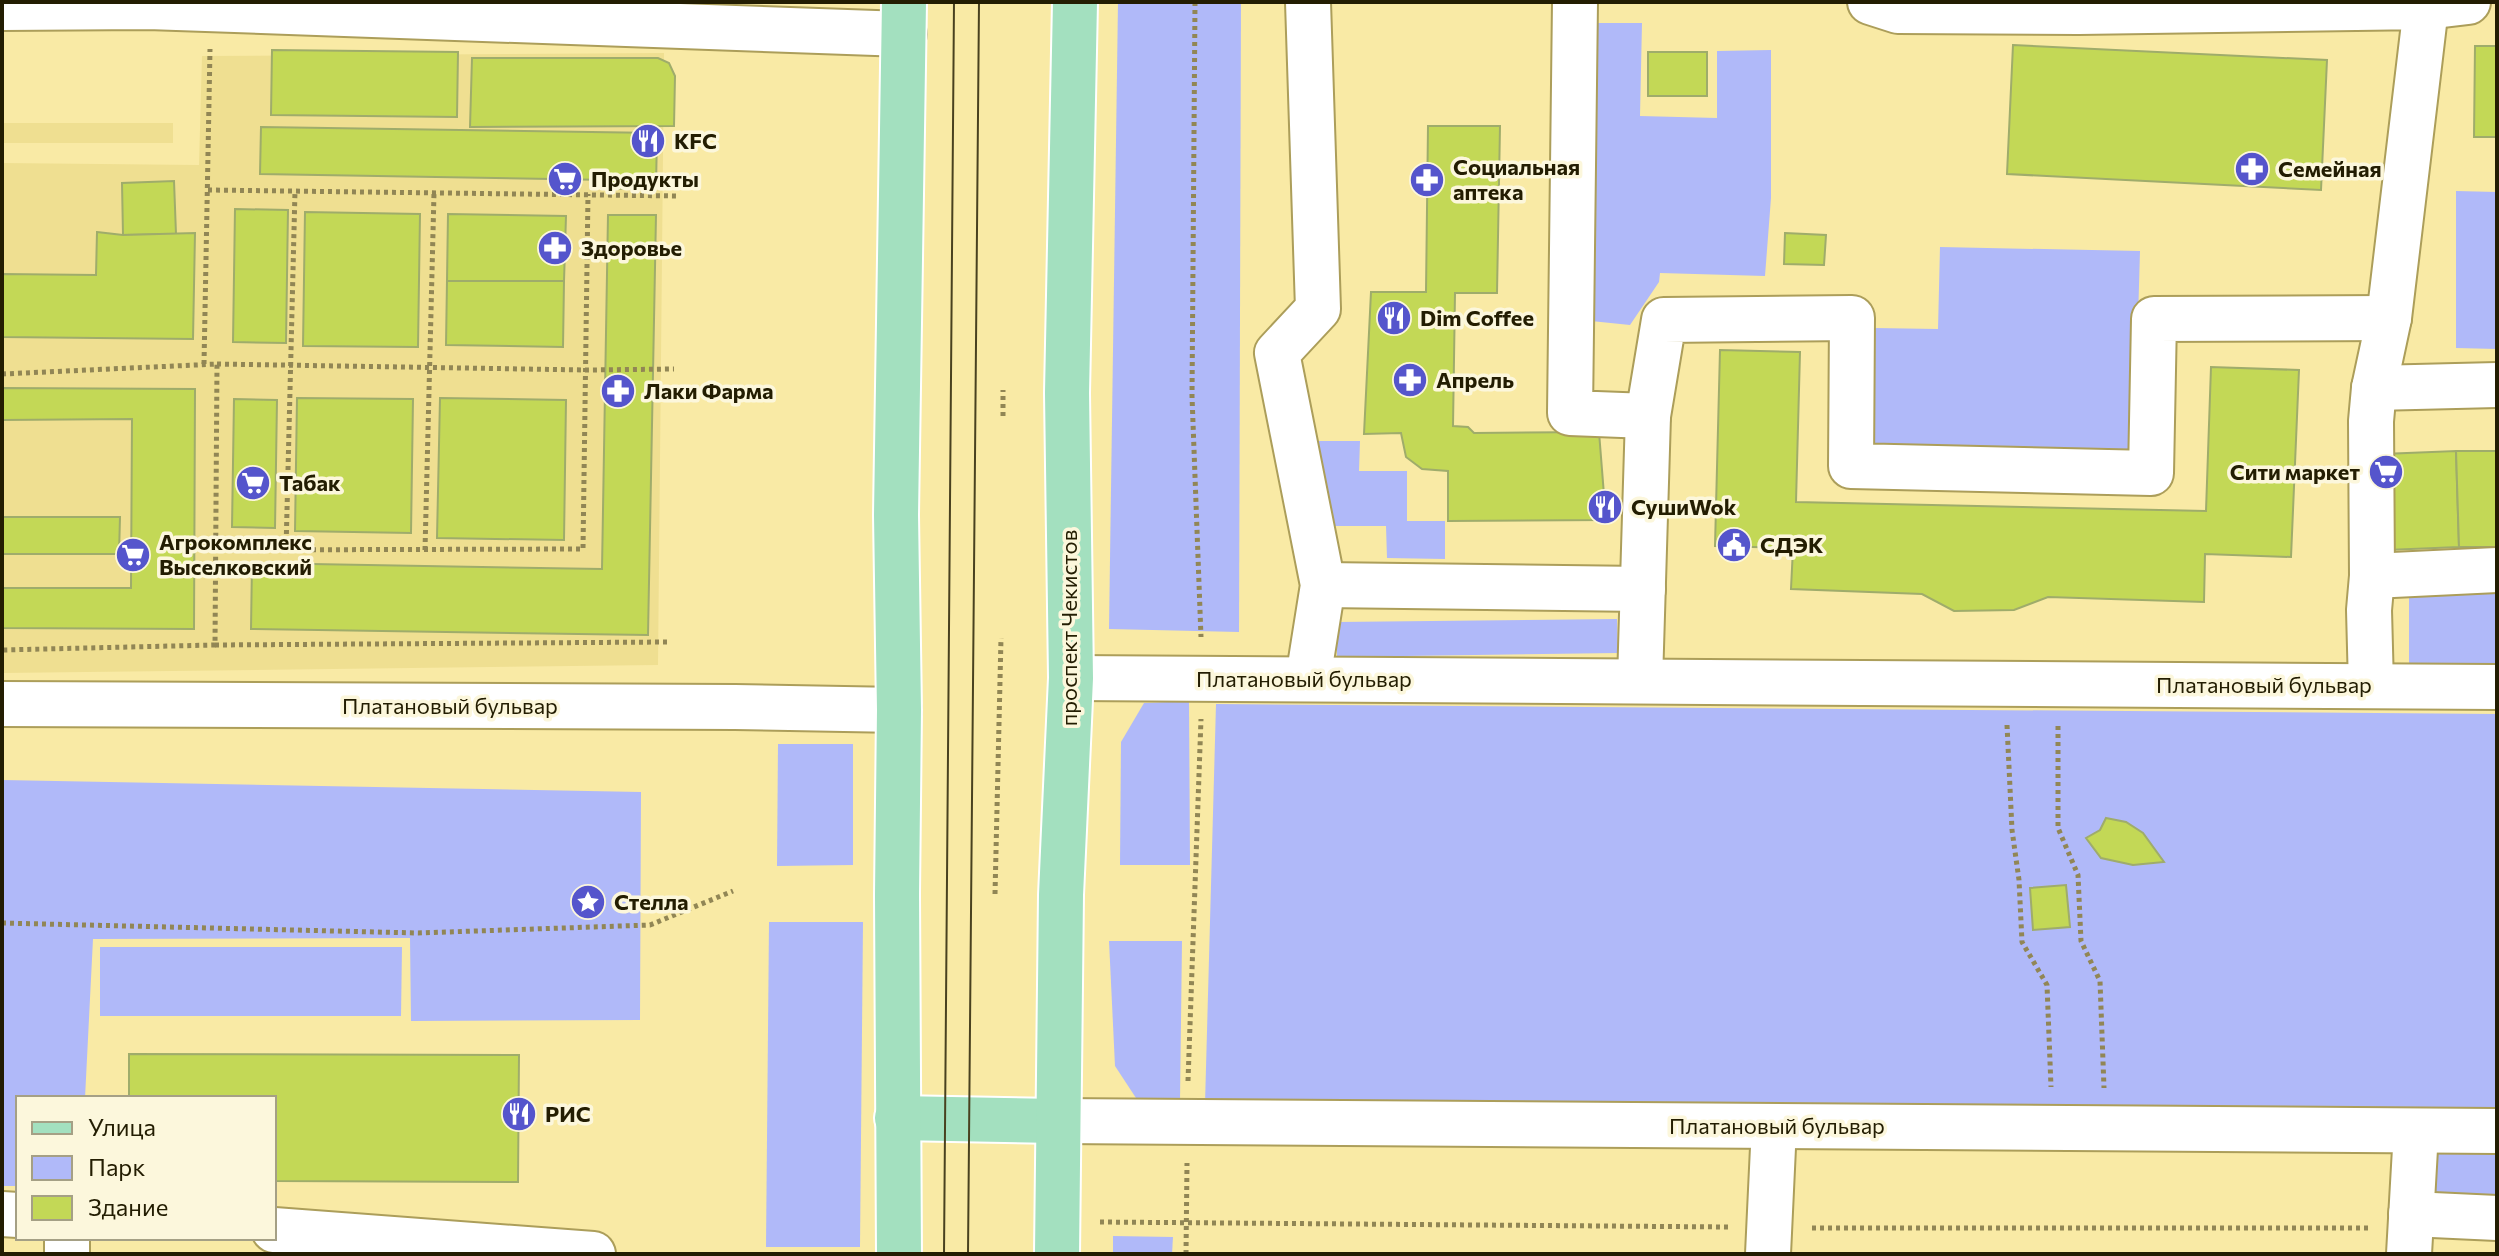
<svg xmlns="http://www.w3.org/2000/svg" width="2499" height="1256" font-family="Commissioner,sans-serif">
	<rect width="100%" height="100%" fill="#f9eaa5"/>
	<g fill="#efdf91">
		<polygon points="664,53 658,665 2,673 2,163 199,165 202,56"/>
		<rect x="2" y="123" width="171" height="20"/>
	</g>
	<g fill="#b0b9f9">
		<polygon points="1118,2 1241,2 1239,632 1109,629"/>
		<polygon points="1596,23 1642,23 1640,116 1717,118 1717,51 1771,50 1771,198 1765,276 1660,273 1659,282 1630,325 1591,321"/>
		<polygon points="2456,191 2497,192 2497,349 2456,348"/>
		<polygon points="1940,247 2140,251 2134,458 1871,452 1874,328 1938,329"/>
		<polygon points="1298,441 1360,441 1359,471 1407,471 1407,521 1445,521 1445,559 1387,558 1386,526 1297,526"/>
		<polygon points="2409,593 2497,594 2497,666 2409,666"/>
		<polygon points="1617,619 1618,653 1337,657 1337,622"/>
		<polygon points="1189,701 1190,865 1120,865 1121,742 1144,703"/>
		<polygon points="1216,704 2497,714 2497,1112 1205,1104"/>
		<polygon points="778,744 853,744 853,865 777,866"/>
		<polygon points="2,780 641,792 640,1020 411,1021 410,938 93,939 85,1098 18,1098 18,1186 2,1186"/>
		<polygon points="769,922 863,922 860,1247 766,1247"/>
		<polygon points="1109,941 1182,941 1180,1101 1136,1098 1115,1066"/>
		<polygon points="100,947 402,947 401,1016 100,1016"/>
		<polygon points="2435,1149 2497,1150 2497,1198 2411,1195"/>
		<polygon points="1113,1236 1173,1237 1172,1254 1113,1254"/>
	</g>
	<g fill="#c3d856" stroke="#9fac6b" stroke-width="2">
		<polygon points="2013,45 2327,60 2321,190 2007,174"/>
		<polygon points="2475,46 2497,46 2497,137 2474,137"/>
		<polygon points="272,50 458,52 457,117 271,115"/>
		<rect x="1648" y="52" width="59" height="44"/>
		<polygon points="472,58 658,58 669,63 675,76 674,126 470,127"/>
		<polygon points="1428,126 1500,126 1497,293 1455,293 1453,426 1468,427 1474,433 1599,432 1606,520 1448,521 1448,471 1422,469 1406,457 1401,433 1364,434 1371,292 1426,292"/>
		<polygon points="261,127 657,133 656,188 609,189 609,180 260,174"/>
		<polygon points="174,181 176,234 123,235 122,183"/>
		<polygon points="235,209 288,210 286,343 233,342"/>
		<polygon points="305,212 420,214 418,347 303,346"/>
		<polygon points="448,214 566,216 564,281 447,281"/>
		<polygon points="608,215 656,215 648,635 251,629 252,563 602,569"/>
		<polygon points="97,232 123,235 195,233 193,339 2,337 2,274 96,275"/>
		<polygon points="1785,233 1826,235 1824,265 1784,264"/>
		<polygon points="447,281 564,281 563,347 446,345"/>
		<polygon points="1720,350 1800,352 1796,502 2206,511 2211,367 2299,370 2291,557 2205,554 2204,602 2048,597 2014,610 1954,611 1922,594 1791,589 1793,548 1715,546"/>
		<polygon points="2,388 195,389 194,629 2,628 2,588 131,588 132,419 2,420"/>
		<polygon points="297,398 413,399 411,533 295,531"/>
		<polygon points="440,398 566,400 564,540 437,538"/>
		<polygon points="234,399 277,400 275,528 232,527"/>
		<polygon points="2456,451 2459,547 2387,550 2383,454"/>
		<polygon points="2456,451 2497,451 2497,547 2459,547"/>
		<polygon points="2,517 120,517 119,554 2,554"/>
		<polygon points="2106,818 2126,822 2143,833 2164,862 2133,865 2101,858 2086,838 2100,830"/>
		<polygon points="2066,885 2070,927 2033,930 2030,888"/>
		<polygon points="129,1054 519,1055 518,1182 274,1181 274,1098 129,1098"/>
	</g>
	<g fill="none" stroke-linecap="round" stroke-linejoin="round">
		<g stroke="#ac9e5a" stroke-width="48">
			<g id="minor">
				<polyline points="1308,2 1318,309 1277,353 1323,585 1308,679"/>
				<polyline points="1575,2 1570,413 1648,416"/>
				<polyline points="1870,2 1898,11 2079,12 2426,7 2389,318 2374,388 2371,421 2372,576 2369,610 2371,686"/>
				<polyline points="2426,2 2426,7 2468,2"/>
				<polyline points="2,8 148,7 904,34"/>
				<polyline points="2374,388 2497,385"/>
				<polyline points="2372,576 2497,570"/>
				<polyline points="1323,585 1643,589"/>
				<polyline points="1071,678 2497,687"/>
				<polyline points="1640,681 1648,416 1664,320 1852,318 1851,466 2151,473 2154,319 2389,318"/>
				<polyline points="2,704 735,707 899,710"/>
				<polyline points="1057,1121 2497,1131"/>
				<polyline points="2,1214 18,1215"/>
				<polyline points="2411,1214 2497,1218"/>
				<polyline points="274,1230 593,1254"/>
				<polyline points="67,1238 67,1254"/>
				<polyline points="1768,1254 1774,1126"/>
				<polyline points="2409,1254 2416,1131"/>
			</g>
		</g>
		<g stroke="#fff" stroke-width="48">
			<g id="major">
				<polyline points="897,1118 1057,1121"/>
				<polyline points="899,1254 897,895 899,710 896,515 904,2"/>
				<polyline points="1057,1254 1061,895 1071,678 1067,393 1075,2"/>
			</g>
		</g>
		<g stroke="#918655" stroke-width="5" stroke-dasharray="4 4" stroke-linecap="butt">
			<polyline points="1195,2 1192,396 1201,637"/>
			<polyline points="208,190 678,196"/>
			<polyline points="204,364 210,49"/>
			<polyline points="217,364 586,370 674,369"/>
			<polyline points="2,374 217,364 215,645 2,650"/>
			<polyline points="1003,416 1003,390"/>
			<polyline points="216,550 583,549 588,194"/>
			<polyline points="286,550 295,191"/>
			<polyline points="425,550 434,193"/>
			<polyline points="215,645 667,642"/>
			<polyline points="2007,725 2012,830 2019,880 2022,942 2047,985 2051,1087"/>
			<polyline points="2058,726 2058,828 2078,875 2081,941 2100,981 2104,1088"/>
			<polyline points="995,894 1001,638"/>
			<polyline points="2,923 418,933 650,925 733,891"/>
			<polyline points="1188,1081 1201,719"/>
			<polyline points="1100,1222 1730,1227"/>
			<polyline points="1812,1228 2370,1228"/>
			<polyline points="1186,1254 1187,1163"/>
		</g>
		<use href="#minor" stroke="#fff" stroke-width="44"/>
		<use href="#major" stroke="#a3e0bf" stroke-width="44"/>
		<g stroke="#49411f" stroke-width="2">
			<polyline points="944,1254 954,2"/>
			<polyline points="968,1254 979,2"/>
		</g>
	</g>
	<defs>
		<g id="restaurant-disc" transform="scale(1.8)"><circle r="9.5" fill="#55c" stroke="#fcf7dc"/><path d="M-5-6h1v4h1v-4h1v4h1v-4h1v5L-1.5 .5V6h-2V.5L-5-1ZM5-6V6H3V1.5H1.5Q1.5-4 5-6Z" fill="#fff"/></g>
		<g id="pharmacy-disc" transform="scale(1.8)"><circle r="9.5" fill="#55c" stroke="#fcf7dc"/><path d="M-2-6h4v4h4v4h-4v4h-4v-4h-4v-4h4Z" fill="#fff"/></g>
		<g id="supermarket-disc" transform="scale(1.8)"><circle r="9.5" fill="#55c" stroke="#fcf7dc"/><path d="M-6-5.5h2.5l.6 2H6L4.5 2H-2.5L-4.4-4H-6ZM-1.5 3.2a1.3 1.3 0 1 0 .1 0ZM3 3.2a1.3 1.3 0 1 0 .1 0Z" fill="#fff"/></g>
		<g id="civic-disc" transform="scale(1.8)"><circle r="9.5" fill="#55c" stroke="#fcf7dc"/><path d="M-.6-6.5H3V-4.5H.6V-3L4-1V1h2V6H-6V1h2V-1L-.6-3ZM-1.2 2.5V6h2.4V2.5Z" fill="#fff"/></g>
		<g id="sight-disc" transform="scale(1.8)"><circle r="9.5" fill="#55c" stroke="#fcf7dc"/><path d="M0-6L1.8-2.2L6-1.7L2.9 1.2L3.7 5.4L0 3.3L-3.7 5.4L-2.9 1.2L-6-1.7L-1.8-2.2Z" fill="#fff"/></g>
	</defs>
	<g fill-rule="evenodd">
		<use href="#restaurant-disc" x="648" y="141"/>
		<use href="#pharmacy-disc" x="2252" y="169"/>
		<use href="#supermarket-disc" x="565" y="179"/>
		<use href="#pharmacy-disc" x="1427" y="180"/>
		<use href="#pharmacy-disc" x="555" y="248"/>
		<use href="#restaurant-disc" x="1394" y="318"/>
		<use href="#pharmacy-disc" x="1410" y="380"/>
		<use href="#pharmacy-disc" x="618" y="391"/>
		<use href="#supermarket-disc" x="2386" y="472"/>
		<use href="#supermarket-disc" x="253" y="483"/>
		<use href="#restaurant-disc" x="1605" y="507"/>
		<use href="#civic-disc" x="1734" y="545"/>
		<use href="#supermarket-disc" x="133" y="555"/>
		<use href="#sight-disc" x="588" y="902"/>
		<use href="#restaurant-disc" x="519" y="1114"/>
	</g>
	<g text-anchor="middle" stroke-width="7" stroke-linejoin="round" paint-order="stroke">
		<g font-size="22" font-weight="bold" fill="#231d02" stroke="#fcf7dc" text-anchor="start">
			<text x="674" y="149">KFC</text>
			<text x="1453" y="175">Социальная<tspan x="1453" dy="25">аптека</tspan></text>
			<text x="2278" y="177">Семейная</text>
			<text x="591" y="187">Продукты</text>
			<text x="581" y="256">Здоровье</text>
			<text x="1420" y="326">Dim Coffee</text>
			<text x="1436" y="388">Апрель</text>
			<text x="644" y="399">Лаки Фарма</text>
			<text x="2360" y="480" text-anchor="end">Сити маркет</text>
			<text x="279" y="491">Табак</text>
			<text x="1631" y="515">СушиWok</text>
			<text x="159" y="550">Агрокомплекс<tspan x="159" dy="25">Выселковский</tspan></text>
			<text x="1760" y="553">СДЭК</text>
			<text x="614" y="910">Стелла</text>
			<text x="545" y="1122">РИС</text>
		</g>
		<g font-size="22" fill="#231d02" stroke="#fcf7dc">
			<text transform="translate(1069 628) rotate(-90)" y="8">проспект Чекистов</text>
			<text x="1304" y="687">Платановый бульвар</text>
			<text x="2264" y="693">Платановый бульвар</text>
			<text x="450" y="714">Платановый бульвар</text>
			<text x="1777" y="1134">Платановый бульвар</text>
		</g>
	</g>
	<rect width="2499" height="1256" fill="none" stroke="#231d02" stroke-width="8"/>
	<rect x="16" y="1096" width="260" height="144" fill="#fcf7dc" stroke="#a5a085" stroke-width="2"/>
	<rect x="32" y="1122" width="40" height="12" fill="#a3e0bf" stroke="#a5a085" stroke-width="2"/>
	<text x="88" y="1136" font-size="24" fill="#231d02">Улица</text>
	<rect x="32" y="1156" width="40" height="24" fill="#b0b9f9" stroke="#a5a085" stroke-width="2"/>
	<text x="88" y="1176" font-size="24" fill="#231d02">Парк</text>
	<rect x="32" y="1196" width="40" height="24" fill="#c3d856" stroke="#a5a085" stroke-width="2"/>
	<text x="88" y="1216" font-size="24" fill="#231d02">Здание</text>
</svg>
